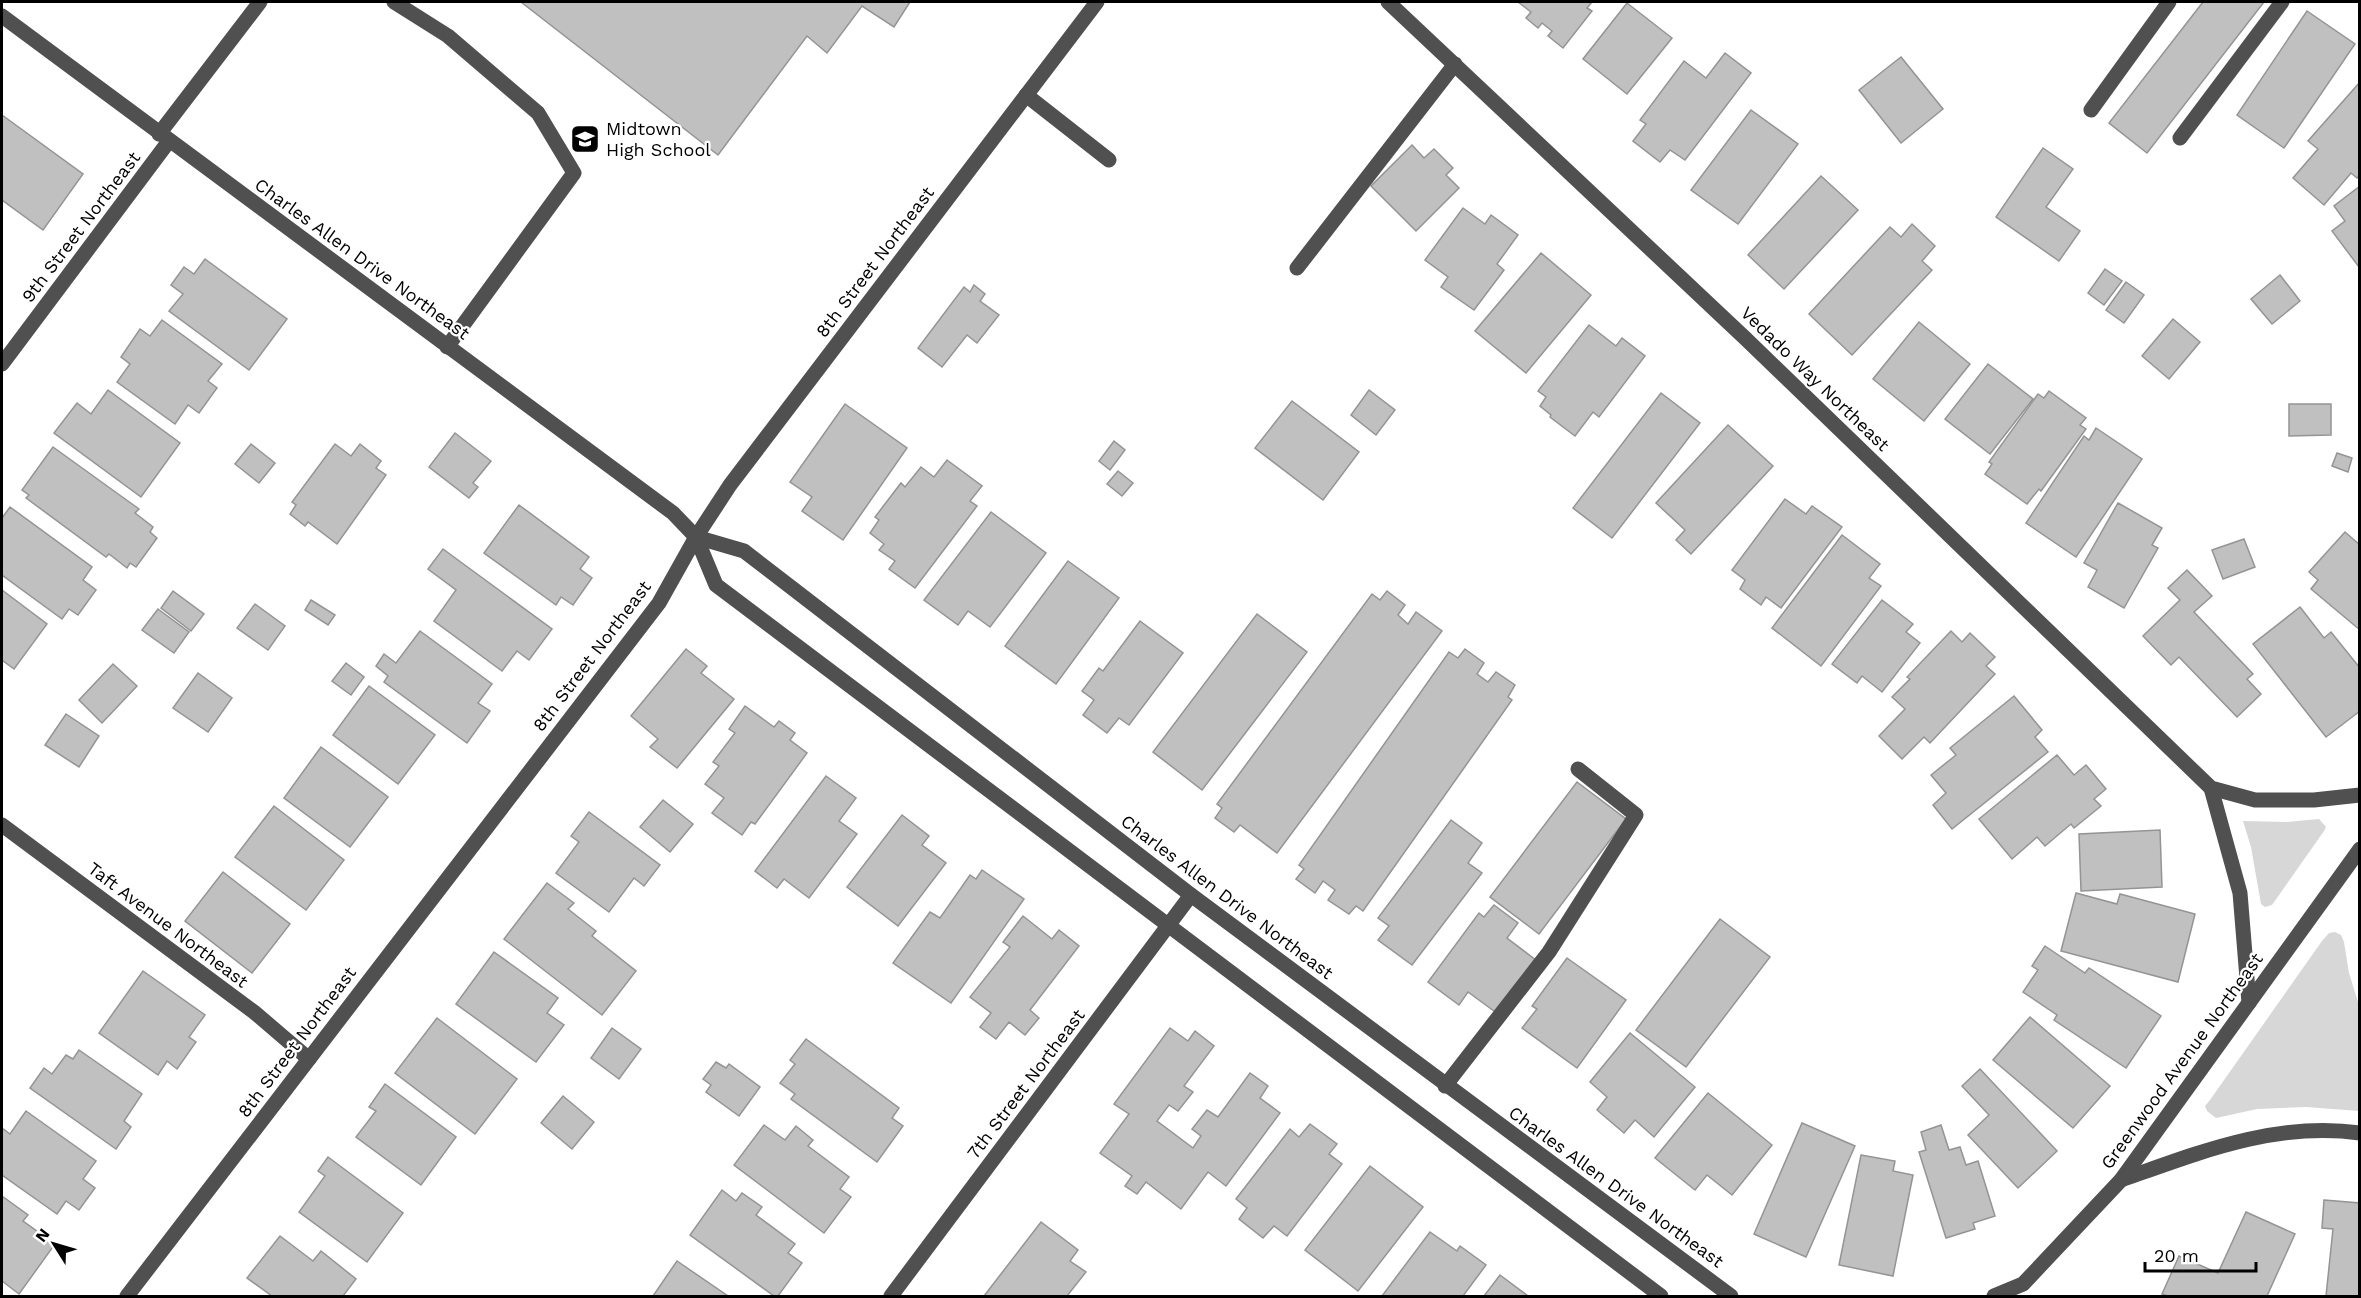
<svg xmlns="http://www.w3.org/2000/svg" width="2361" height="1298" font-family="'Work Sans',sans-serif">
	<rect width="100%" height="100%" fill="#fff"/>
	<g fill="#d7d7d7">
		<polygon points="2319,819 2326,827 2324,831 2272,905 2265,907 2261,904 2251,847 2243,821 2287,822"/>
		<polygon points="2335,932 2341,935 2344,942 2349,973 2359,1005 2359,1111 2306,1107 2257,1109 2216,1118 2207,1111 2205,1106 2210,1100 2322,941 2329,933"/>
	</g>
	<g fill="#c0c0c0" stroke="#949494" stroke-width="1.5">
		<polygon points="521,2 910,2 894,27 862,6 827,53 807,36 718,155"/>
		<polygon points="1518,2 1592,2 1587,8 1592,11 1563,48 1548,36 1552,31 1542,23 1538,28 1526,18 1531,12"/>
		<polygon points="2203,2 2264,2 2147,153 2109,123"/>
		<polygon points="1627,3 1672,38 1627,94 1583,59"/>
		<polygon points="2307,11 2355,44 2284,148 2237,115"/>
		<polygon points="1725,53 1751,73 1685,160 1670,150 1660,162 1633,141 1646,124 1640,120 1684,61 1706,78"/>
		<polygon points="1901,57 1943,109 1901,143 1859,90"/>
		<polygon points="2360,82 2360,175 2357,178 2351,173 2324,205 2293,178 2318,149 2308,141"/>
		<polygon points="1751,110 1798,144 1738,224 1691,190"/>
		<polygon points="2,115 83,174 43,230 2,200"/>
		<polygon points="1412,145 1424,158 1434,149 1453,168 1446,175 1459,188 1416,231 1371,186"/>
		<polygon points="2043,148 2073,169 2046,207 2080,231 2059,261 1996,217"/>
		<polygon points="1821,176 1858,210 1784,289 1748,255"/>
		<polygon points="2360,186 2360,267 2359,267 2332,231 2345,221 2334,206"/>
		<polygon points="1463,208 1485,224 1491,215 1518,235 1497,264 1504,270 1474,310 1441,287 1448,277 1425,260"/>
		<polygon points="1912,224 1935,246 1922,261 1932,270 1852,355 1809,314 1890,227 1901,237"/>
		<polygon points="1541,253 1591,295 1526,373 1475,331"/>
		<polygon points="205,259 287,319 249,370 169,311 183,294 171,285 184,267 194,274"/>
		<polygon points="2105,269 2122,281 2104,305 2088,293"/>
		<polygon points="2280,275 2300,301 2272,324 2251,299"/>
		<polygon points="2126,282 2144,295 2124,323 2106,310"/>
		<polygon points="974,285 985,294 980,301 999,315 977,343 967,335 942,367 918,348 964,287 970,292"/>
		<polygon points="2173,319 2200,342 2169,379 2142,356"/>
		<polygon points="162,320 222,364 208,381 217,388 199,413 188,405 175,424 117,382 130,364 121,357 140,329 150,336"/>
		<polygon points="1919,322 1970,364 1924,421 1873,379"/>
		<polygon points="1589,325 1616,346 1622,338 1645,356 1599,417 1593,412 1575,436 1550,417 1551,415 1540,406 1546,397 1538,391"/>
		<polygon points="1988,364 2033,399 1990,454 1945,419"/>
		<polygon points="108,390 180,443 141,497 54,433 77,403 91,414"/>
		<polygon points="1369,390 1395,410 1376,435 1351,415"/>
		<polygon points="2049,391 2086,418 2080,425 2086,429 2041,491 2039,489 2027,504 1985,474 1992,464 1989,462 2038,394 2044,398"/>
		<polygon points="1661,393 1700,423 1612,538 1573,508"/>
		<polygon points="1292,401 1359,452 1323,500 1255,448"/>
		<polygon points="845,404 907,448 843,540 802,511 812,497 790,482"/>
		<polygon points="2289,404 2331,404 2331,435 2289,436"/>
		<polygon points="1728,425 1773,466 1691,554 1676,540 1685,530 1656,503"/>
		<polygon points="2096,428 2142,459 2076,557 2026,523 2084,436 2089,440"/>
		<polygon points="455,433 491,461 473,483 478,487 469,498 429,467"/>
		<polygon points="1114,441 1125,450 1110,470 1099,461"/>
		<polygon points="251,444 275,463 259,483 235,464"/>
		<polygon points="335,444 351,456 360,444 381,461 376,468 386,475 337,544 308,522 305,526 290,514 296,505 292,502"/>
		<polygon points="53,447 139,509 135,513 153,527 150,532 157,538 136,567 130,563 127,568 109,554 106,557 26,498 29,495 22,490"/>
		<polygon points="2337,453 2352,458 2348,472 2332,466"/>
		<polygon points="947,460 982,486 970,501 977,506 915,588 889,569 895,561 879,550 884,544 870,533 879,520 875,517 901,483 905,487 921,467 934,477"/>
		<polygon points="1118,471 1133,483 1122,496 1107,484"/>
		<polygon points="1785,499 1806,514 1812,506 1842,527 1781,608 1766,597 1761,605 1740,589 1745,580 1732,570"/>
		<polygon points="2118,503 2162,528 2152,545 2158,548 2124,608 2088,587 2097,570 2084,563"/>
		<polygon points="519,505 589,557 580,569 592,578 573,605 561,597 556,605 484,553"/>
		<polygon points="10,507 92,567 83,580 96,590 78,615 69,609 62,619 2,575 2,518"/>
		<polygon points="991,512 1046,553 990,627 968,611 958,625 924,600"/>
		<polygon points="2345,532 2360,545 2360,630 2311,589 2318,580 2309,572"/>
		<polygon points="1842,535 1880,564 1869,578 1881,586 1821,666 1772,628"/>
		<polygon points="2244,539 2255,567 2223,579 2212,550"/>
		<polygon points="443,549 552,629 529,660 517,651 502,671 434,621 456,590 428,569"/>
		<polygon points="1068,561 1119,598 1056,684 1005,646"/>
		<polygon points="2187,570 2212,596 2194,612 2253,674 2247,679 2261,694 2237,717 2179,657 2171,665 2143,636 2180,600 2168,588"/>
		<polygon points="2,590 47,624 14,669 2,660"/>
		<polygon points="173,591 204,614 191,631 161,608"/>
		<polygon points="1387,591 1405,605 1398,615 1408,624 1416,612 1442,631 1277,853 1240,825 1234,832 1215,818 1222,808 1217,804 1372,594 1380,600"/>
		<polygon points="311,600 335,615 328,625 305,610"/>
		<polygon points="1882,600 1913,624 1906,632 1920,643 1882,692 1862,676 1857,683 1832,664"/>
		<polygon points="255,604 285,626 268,650 237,628"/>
		<polygon points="2300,607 2324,638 2331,632 2360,668 2360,711 2326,737 2253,644"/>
		<polygon points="158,609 189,632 174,653 142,630"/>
		<polygon points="1257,614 1307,652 1202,790 1153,752"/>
		<polygon points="1140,621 1183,653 1129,725 1119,718 1107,733 1083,715 1094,700 1082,691 1099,668 1103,671"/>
		<polygon points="420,631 492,684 478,703 490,711 467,743 384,682 388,676 376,666 384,654 396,663"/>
		<polygon points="1951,631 1962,642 1970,633 1995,657 1986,666 1995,674 1930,743 1924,737 1902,759 1879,736 1905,709 1892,697 1910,679 1907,677"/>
		<polygon points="686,649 707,666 701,673 734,699 677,768 650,747 658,739 631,716"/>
		<polygon points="1465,649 1484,663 1477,674 1488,682 1496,672 1515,685 1508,697 1512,700 1363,911 1356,906 1349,914 1328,900 1335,890 1323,881 1315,893 1296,879 1304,869 1299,865 1449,652 1458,658"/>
		<polygon points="346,663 364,677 351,695 332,681"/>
		<polygon points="113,664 137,686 102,723 79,700"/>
		<polygon points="198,673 232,698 208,732 173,708"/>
		<polygon points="369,686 435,735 398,784 333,735"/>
		<polygon points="2014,696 2042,730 2035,737 2048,752 1952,829 1933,805 1946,793 1931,775 1956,755 1950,748"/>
		<polygon points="745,706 774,727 779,721 795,733 790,740 807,753 755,824 751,822 742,835 712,813 724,798 705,784 719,766 713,762 735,733 729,729"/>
		<polygon points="66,714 99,736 79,767 45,745"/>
		<polygon points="321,747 388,797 350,847 284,798"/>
		<polygon points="2057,755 2074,775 2086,765 2106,789 2094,799 2101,806 2074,828 2071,824 2045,846 2037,837 2012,859 1979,819"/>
		<polygon points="826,776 856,798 839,821 857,834 809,898 784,879 777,888 755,871"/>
		<polygon points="1577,782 1626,819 1539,934 1490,897"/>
		<polygon points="663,800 693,824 670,852 640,827"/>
		<polygon points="274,806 344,860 306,910 235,857"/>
		<polygon points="589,812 660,865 644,886 634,878 609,912 556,873 579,842 571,836"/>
		<polygon points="902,815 929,836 922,845 946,863 898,926 847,887"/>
		<polygon points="1451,820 1482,843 1468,863 1482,873 1412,965 1378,940 1389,926 1378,918"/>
		<polygon points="2160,830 2162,887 2081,891 2079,834"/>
		<polygon points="982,870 1024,899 951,1003 893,963 930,912 940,918 970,875 976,879"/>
		<polygon points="223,872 290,924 252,973 185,921"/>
		<polygon points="547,883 574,903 568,909 596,931 592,936 636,971 602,1015 504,939"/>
		<polygon points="2076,893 2117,904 2120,894 2195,914 2178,982 2061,951"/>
		<polygon points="1494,905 1518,923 1507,938 1537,961 1498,1014 1468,992 1459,1005 1428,982 1479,913 1484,917"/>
		<polygon points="1023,916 1052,939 1059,930 1079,946 1030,1010 1039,1018 1025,1035 1009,1022 996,1039 980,1027 991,1013 970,997 1010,947 1003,942"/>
		<polygon points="1720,919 1770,957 1686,1067 1636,1030"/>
		<polygon points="2045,946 2085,973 2089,968 2161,1016 2126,1068 2054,1020 2057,1015 2023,992 2038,970 2032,966"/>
		<polygon points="494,952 558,998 547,1013 564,1025 536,1062 456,1004"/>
		<polygon points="1567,958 1626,1000 1577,1068 1522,1028 1537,1009 1532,1006"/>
		<polygon points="143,971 205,1015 189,1037 196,1042 177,1069 167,1061 158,1075 99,1033"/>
		<polygon points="2030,1017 2110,1086 2073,1128 1993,1060"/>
		<polygon points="437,1018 517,1079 475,1134 395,1073"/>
		<polygon points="612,1028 641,1049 619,1079 591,1058"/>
		<polygon points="1170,1028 1188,1041 1195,1031 1214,1046 1184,1086 1193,1092 1178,1111 1169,1105 1157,1121 1193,1148 1201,1136 1192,1129 1207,1110 1218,1117 1250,1073 1268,1086 1260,1098 1280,1113 1226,1186 1208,1172 1181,1209 1146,1182 1137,1194 1125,1186 1132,1176 1100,1153 1129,1114 1114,1104"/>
		<polygon points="1630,1033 1695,1087 1654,1137 1635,1120 1624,1133 1597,1110 1607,1097 1590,1082"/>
		<polygon points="806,1039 899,1108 892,1118 903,1126 877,1162 791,1099 795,1094 780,1083 795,1064 790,1060"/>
		<polygon points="79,1050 142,1094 124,1121 131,1127 116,1149 30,1088 44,1068 52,1074 66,1055 73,1059"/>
		<polygon points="716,1062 726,1068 729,1064 760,1087 739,1116 706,1092 711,1085 703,1079"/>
		<polygon points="1980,1069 2057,1151 2018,1188 1968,1135 1989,1115 1962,1086"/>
		<polygon points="385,1084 456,1137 421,1185 356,1137 376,1111 369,1107"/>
		<polygon points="1708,1093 1772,1145 1732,1195 1707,1175 1695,1190 1655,1158"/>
		<polygon points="563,1096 594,1122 572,1149 541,1123"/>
		<polygon points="26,1111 96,1161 83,1179 95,1188 79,1210 66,1201 57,1214 2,1175 2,1128 10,1134"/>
		<polygon points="1802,1123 1855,1146 1806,1257 1754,1234"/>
		<polygon points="1310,1124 1337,1144 1329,1154 1342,1164 1287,1236 1274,1226 1263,1238 1239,1219 1247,1208 1236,1199 1290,1129 1299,1137"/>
		<polygon points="764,1125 785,1140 796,1126 813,1140 808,1146 849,1177 840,1189 851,1197 824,1233 734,1165"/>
		<polygon points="1941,1125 1949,1150 1960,1147 1966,1165 1978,1161 1995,1216 1973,1223 1975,1229 1946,1238 1919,1152 1926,1150 1921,1132"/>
		<polygon points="1861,1155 1895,1161 1893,1171 1913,1175 1893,1276 1839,1265"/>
		<polygon points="328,1157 403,1213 367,1262 299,1212 325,1176 318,1171"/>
		<polygon points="1370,1166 1423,1207 1358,1291 1305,1250"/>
		<polygon points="722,1190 736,1201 742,1193 762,1207 756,1215 795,1244 788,1253 802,1263 778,1296 774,1296 690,1235"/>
		<polygon points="2,1196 28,1215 23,1221 55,1244 19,1294 2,1281"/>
		<polygon points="2324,1200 2360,1203 2360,1296 2326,1296 2333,1229 2322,1228"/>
		<polygon points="2246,1212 2295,1234 2267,1296 2168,1296 2162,1294 2179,1256 2218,1273"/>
		<polygon points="1041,1222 1078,1250 1070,1261 1086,1272 1067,1296 984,1296"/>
		<polygon points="1430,1232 1457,1251 1460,1246 1486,1265 1463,1296 1382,1296"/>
		<polygon points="280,1236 313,1261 321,1251 356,1279 343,1296 272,1296 247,1278"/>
		<polygon points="677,1261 728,1296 653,1296"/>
		<polygon points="1500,1275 1528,1296 1484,1296"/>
	</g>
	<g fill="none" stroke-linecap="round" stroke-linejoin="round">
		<g stroke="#505050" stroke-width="15">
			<polyline points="394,2 448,36 538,113 574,173 447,347"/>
			<polyline points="1388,2 1746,339 2211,788 2255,800 2314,800 2360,795"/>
			<polyline points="2,16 673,513 696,537 716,585 1661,1296"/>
			<polyline points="1026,95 1109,160"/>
			<polyline points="2091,110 2169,2"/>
			<polyline points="159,134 260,2"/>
			<polyline points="2180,138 2282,2"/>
			<polyline points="1297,268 1455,64"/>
			<polyline points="2,364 169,141"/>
			<polyline points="696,537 744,551 1191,895 1731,1296"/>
			<polyline points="2211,788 2240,893 2249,1003"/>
			<polyline points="2,825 254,1012 309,1059"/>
			<polyline points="1445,1086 1549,952 1636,815 1578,769"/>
			<path d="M 2121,1180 C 2198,1153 2276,1121 2360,1133"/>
			<polyline points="127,1296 659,603 696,537 730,485 1097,2"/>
			<polyline points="891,1296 1191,895"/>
			<polyline points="1994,1296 2023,1284 2121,1180 2360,849"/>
		</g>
	</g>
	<defs>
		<g id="school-square" transform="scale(1.5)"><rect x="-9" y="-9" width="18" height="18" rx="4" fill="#000" stroke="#fff"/><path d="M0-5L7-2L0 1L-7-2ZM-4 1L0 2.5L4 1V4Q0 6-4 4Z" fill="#fff"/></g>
	</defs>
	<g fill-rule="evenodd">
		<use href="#school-square" x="585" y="139"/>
	</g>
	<g text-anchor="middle" stroke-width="4.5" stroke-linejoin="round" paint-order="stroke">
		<g font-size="18" fill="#000" stroke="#fff" text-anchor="start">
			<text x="606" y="135">Midtown<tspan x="606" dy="21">High School</tspan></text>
		</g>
		<g font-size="18" fill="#000" stroke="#fff">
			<text transform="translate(81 227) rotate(-53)" y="6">9th Street Northeast</text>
			<text transform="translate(362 259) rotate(36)" y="6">Charles Allen Drive Northeast</text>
			<text transform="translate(875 262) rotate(-53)" y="6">8th Street Northeast</text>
			<text transform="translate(1815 379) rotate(44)" y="6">Vedado Way Northeast</text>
			<text transform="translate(592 656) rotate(-53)" y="6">8th Street Northeast</text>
			<text transform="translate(1227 897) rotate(37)" y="6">Charles Allen Drive Northeast</text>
			<text transform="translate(168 925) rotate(37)" y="6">Taft Avenue Northeast</text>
			<text transform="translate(297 1042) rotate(-53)" y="6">8th Street Northeast</text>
			<text transform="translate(2182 1061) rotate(-54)" y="6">Greenwood Avenue Northeast</text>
			<text transform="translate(1026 1084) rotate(-53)" y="6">7th Street Northeast</text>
			<text transform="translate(1616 1187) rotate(36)" y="6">Charles Allen Drive Northeast</text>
		</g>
	</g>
	<rect width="2361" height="1298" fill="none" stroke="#000000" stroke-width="6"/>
	<g transform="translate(54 1244) rotate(307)" stroke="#ffffff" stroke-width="4.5" paint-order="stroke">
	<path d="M0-4.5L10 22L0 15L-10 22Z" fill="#000000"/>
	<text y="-9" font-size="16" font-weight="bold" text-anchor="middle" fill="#000000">N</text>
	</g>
	<path d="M2145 1262v9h111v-9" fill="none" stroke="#000000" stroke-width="3"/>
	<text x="2154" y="1262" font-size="18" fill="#000000" stroke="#ffffff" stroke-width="4.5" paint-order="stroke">20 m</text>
</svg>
